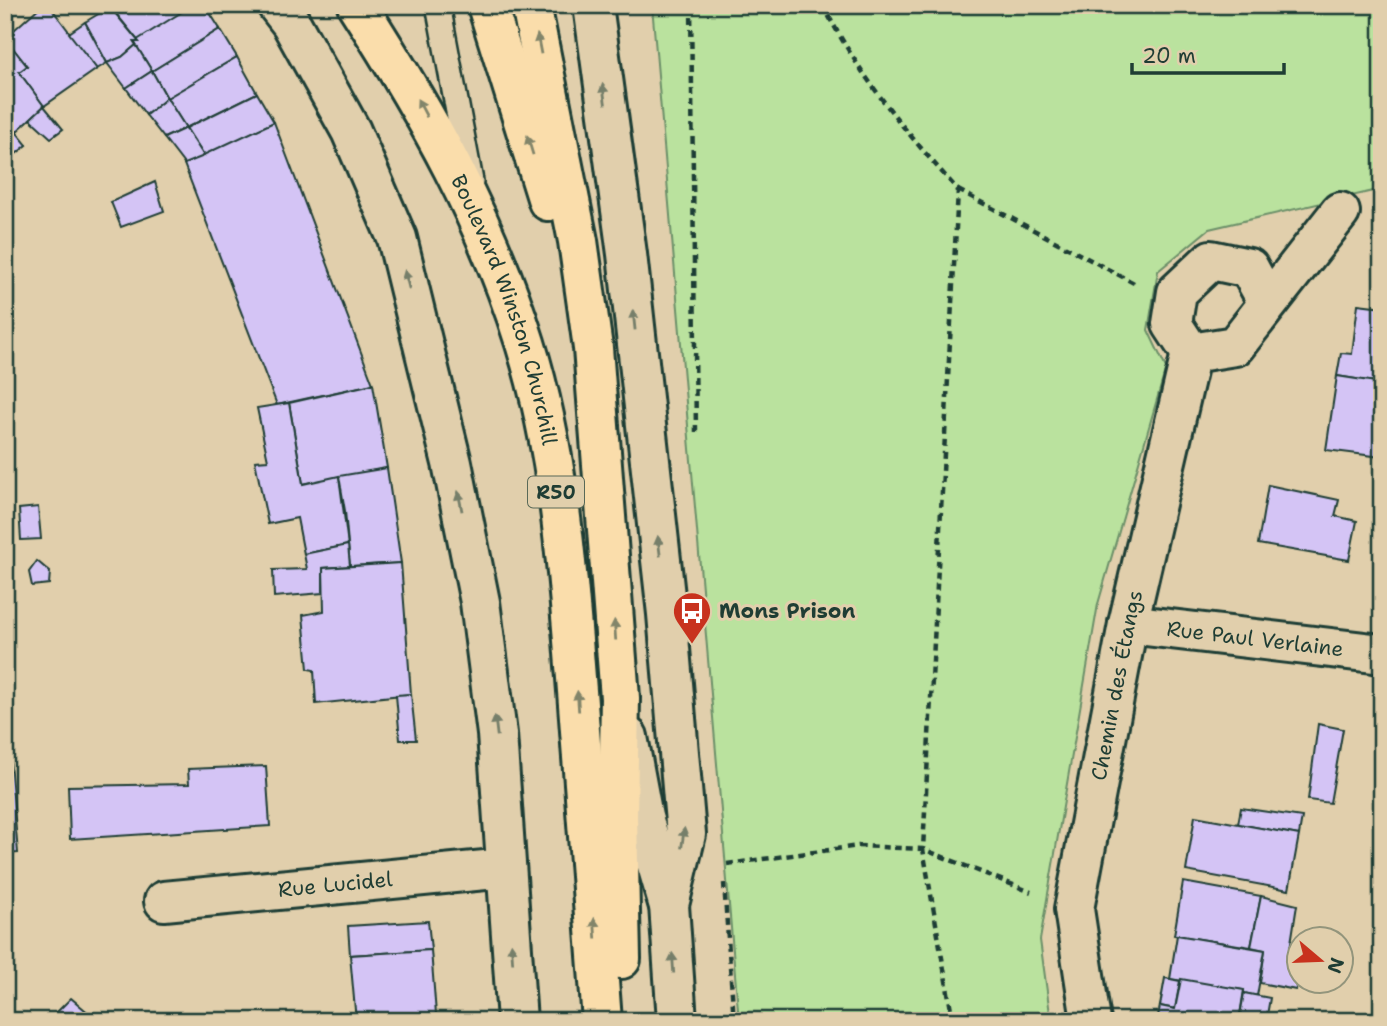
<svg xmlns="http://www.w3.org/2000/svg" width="1387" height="1026" font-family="'Shantell Sans',sans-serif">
	<rect width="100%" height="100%" fill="#e1cfac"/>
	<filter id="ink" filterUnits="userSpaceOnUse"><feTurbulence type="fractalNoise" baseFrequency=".0143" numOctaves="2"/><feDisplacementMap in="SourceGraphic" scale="14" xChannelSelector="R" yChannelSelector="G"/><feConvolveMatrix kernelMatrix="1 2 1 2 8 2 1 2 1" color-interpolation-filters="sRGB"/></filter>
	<g filter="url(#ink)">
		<polygon fill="#bae29e" stroke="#6c9069" stroke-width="2" points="652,5 1370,5 1382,16 1382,189 1209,229 1158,271 1148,330 1166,368 1098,604 1040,940 1051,1021 739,1021"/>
		<g fill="#d4c4f5" stroke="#1f3d34" stroke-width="2">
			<polygon points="42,5 49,5 97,69 44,106 19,72 27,66 5,38"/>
			<polygon points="109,5 193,5 139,42"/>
			<polygon points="193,5 205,5 220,29 152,71 134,42"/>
			<polygon points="110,7 139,42 134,42 136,45 122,57 107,63 85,22"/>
			<polygon points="85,22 107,63 97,69 69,33"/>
			<polygon points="220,29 237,57 167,98 152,71"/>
			<polygon points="5,38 27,66 19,72 44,106 16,132 5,118"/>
			<polygon points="136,45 152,71 126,88 107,63 122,57"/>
			<polygon points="237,57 257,93 186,128 167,98"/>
			<polygon points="152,71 167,98 146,115 126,88"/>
			<polygon points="257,93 274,122 204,156 186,128"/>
			<polygon points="167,98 186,128 164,138 146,115"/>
			<polygon points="44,106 63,129 51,138 30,119"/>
			<polygon points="5,118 27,145 6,162 5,161"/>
			<polygon points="274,122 373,384 277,405 184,164"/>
			<polygon points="186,128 204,156 184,164 164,138"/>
			<polygon points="155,182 164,211 121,227 111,202"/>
			<polygon points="1358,304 1382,307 1382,383 1337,376 1341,353 1352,354"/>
			<polygon points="1337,376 1382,383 1382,457 1326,450"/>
			<polygon points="373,384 387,468 303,484 289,403"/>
			<polygon points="289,403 303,484 339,476 348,545 304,554 297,518 268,524 255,461 268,460 257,408"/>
			<polygon points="387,468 401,563 350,566 345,511 339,476"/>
			<polygon points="1268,485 1339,500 1335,516 1357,521 1349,560 1258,544"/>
			<polygon points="38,507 41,539 21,540 19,509"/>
			<polygon points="348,545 350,566 323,568 323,593 274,597 273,570 307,569 304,554"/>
			<polygon points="37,561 50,572 49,584 32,586 29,572"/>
			<polygon points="401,563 411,694 316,704 314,670 308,669 303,615 324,611 323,568"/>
			<polygon points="411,694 416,740 400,740 396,695"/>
			<polygon points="1318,724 1343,729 1330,803 1308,800"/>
			<polygon points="5,750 9,750 18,853 5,854"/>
			<polygon points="266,766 270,826 70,839 68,786 189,784 188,769"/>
			<polygon points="1241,808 1302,817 1299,835 1238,824"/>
			<polygon points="1195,816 1299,835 1289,890 1186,871"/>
			<polygon points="1183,882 1261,896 1251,947 1174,935"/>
			<polygon points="1261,896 1297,905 1289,956 1300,958 1296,990 1260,983 1265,950 1251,947"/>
			<polygon points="428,921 431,950 350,955 348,926"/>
			<polygon points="1177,935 1265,950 1257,996 1244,993 1244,990 1170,979"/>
			<polygon points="431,950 436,1014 356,1021 350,955"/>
			<polygon points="1165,978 1180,981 1175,1009 1160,1006"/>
			<polygon points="1181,979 1244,990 1239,1021 1157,1021 1160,1006 1175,1009"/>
			<polygon points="1244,993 1270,998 1266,1021 1239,1021"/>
			<polygon points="71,998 98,1021 64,1021 55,1014"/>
		</g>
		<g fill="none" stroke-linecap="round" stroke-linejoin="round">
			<g stroke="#1f3d34" stroke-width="28">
				<polyline id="lane" points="438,5 471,181"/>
			</g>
			<g stroke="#1f3d34" stroke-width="44">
				<g id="street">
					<polyline points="1191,353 1172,324 1177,292 1211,260 1249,268 1267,301"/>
					<path id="s1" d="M 1128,624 L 1382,654"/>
					<path id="s2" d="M 164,901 L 506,868"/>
					<path id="s3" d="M 1091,1021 L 1074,909 L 1128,624 L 1191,353 L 1235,346 L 1340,212"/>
				</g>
			</g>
			<g stroke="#1f3d34" stroke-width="44">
				<g id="secondary">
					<polyline points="277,5 291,23 351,131 397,238 452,463 480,602 497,734 517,1021"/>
					<polyline points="593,5 627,254 667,614 686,834 669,905 677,1021"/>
					<polyline points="628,737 643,817 668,903"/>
				</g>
			</g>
			<g stroke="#1f3d34" stroke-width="44">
				<g id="highway">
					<path id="s4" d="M 357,5 C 427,114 486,218 525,343 C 560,455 568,575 577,691 C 585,801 593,911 602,1021"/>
					<polyline points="487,5 548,201"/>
					<polyline points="531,5 578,241 593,348 620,698 618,816 621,959"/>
				</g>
			</g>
			<g stroke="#1f3d34" stroke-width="4.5" stroke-dasharray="7 5" stroke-linecap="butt">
				<polyline points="691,5 696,433"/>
				<path d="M 823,5 C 858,74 906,133 958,190 L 923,849 L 953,1021"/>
				<polyline points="958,190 1134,283"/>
				<polyline points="727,864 858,846 923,849 1031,892"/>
				<polyline points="724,883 734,1021"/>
			</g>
			<use href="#lane" stroke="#e1cfac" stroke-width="23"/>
			<use href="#street" stroke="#e1cfac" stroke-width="38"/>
			<use href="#secondary" stroke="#e1cfac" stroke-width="38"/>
			<use href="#highway" stroke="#faddab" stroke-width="38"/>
		</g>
		<defs><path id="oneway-solid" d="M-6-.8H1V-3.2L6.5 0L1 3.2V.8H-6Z" transform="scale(1.75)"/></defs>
		<g fill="#82856a">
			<use href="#oneway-solid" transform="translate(539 44) rotate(-101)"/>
			<use href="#oneway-solid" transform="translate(422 108) rotate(-118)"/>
			<use href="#oneway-solid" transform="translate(530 145) rotate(-107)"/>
			<use href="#oneway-solid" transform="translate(615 630) rotate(-94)"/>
			<use href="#oneway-solid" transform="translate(578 701) rotate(-94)"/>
			<use href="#oneway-solid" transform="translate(595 928) rotate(-94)"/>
		</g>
		<g fill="#767f6a">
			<use href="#oneway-solid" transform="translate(604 94) rotate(-98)"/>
			<use href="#oneway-solid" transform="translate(407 280) rotate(-104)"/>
			<use href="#oneway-solid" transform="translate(634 320) rotate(-96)"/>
			<use href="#oneway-solid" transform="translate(460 501) rotate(-101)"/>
			<use href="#oneway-solid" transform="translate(659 546) rotate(-97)"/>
			<use href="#oneway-solid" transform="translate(496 726) rotate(-97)"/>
			<use href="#oneway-solid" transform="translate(683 838) rotate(-82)"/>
			<use href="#oneway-solid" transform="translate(512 953) rotate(-94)"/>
			<use href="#oneway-solid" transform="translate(673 963) rotate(-94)"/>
		</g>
	</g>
	<defs>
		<g id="bus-pin" transform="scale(2.0125)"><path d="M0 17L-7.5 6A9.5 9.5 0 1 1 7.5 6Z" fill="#c8321e" stroke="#e1cfac"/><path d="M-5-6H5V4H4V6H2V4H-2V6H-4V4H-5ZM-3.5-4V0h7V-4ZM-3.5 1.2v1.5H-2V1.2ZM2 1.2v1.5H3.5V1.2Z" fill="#fff"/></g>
	</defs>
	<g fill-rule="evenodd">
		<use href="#bus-pin" x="692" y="611"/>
	</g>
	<g text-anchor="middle" stroke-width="6" stroke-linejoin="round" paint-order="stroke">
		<rect fill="#e1cfac" stroke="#596958" stroke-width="2" x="528" y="476.5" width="56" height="31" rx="5"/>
		<g font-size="19" font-weight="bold" fill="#1f3d34">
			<text x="556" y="499">R50</text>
		</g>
		<g font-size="21" fill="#1f3d34" stroke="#e1cfac">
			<text dy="7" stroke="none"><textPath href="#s4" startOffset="341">Boulevard Winston Churchill</textPath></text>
			<text dy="7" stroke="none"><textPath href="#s1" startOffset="128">Rue Paul Verlaine</textPath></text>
			<text dy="7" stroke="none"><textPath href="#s3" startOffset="341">Chemin des Étangs</textPath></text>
			<text dy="7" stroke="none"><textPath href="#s2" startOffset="172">Rue Lucidel</textPath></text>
		</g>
		<g font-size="21" font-weight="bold" fill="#1f3d34" stroke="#e1cfac" text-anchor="start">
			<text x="719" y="618">Mons Prison</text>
		</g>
	</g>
	<rect width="1387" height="1026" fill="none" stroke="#e1cfac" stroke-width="28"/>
	<rect x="14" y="14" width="1359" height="998" fill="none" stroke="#1f3d34" stroke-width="2.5" filter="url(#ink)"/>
	<g transform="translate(1320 960) rotate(109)"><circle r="33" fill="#e1cfac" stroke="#93957c" stroke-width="2"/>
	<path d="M0-5L12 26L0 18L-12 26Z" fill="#c8321e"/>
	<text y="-10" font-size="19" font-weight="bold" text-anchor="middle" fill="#1f3d34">N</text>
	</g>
	<path d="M1132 63v10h152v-10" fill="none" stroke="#1f3d34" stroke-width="3.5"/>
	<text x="1142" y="63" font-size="21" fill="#1f3d34" stroke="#e1cfac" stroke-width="5" paint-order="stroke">20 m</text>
</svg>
